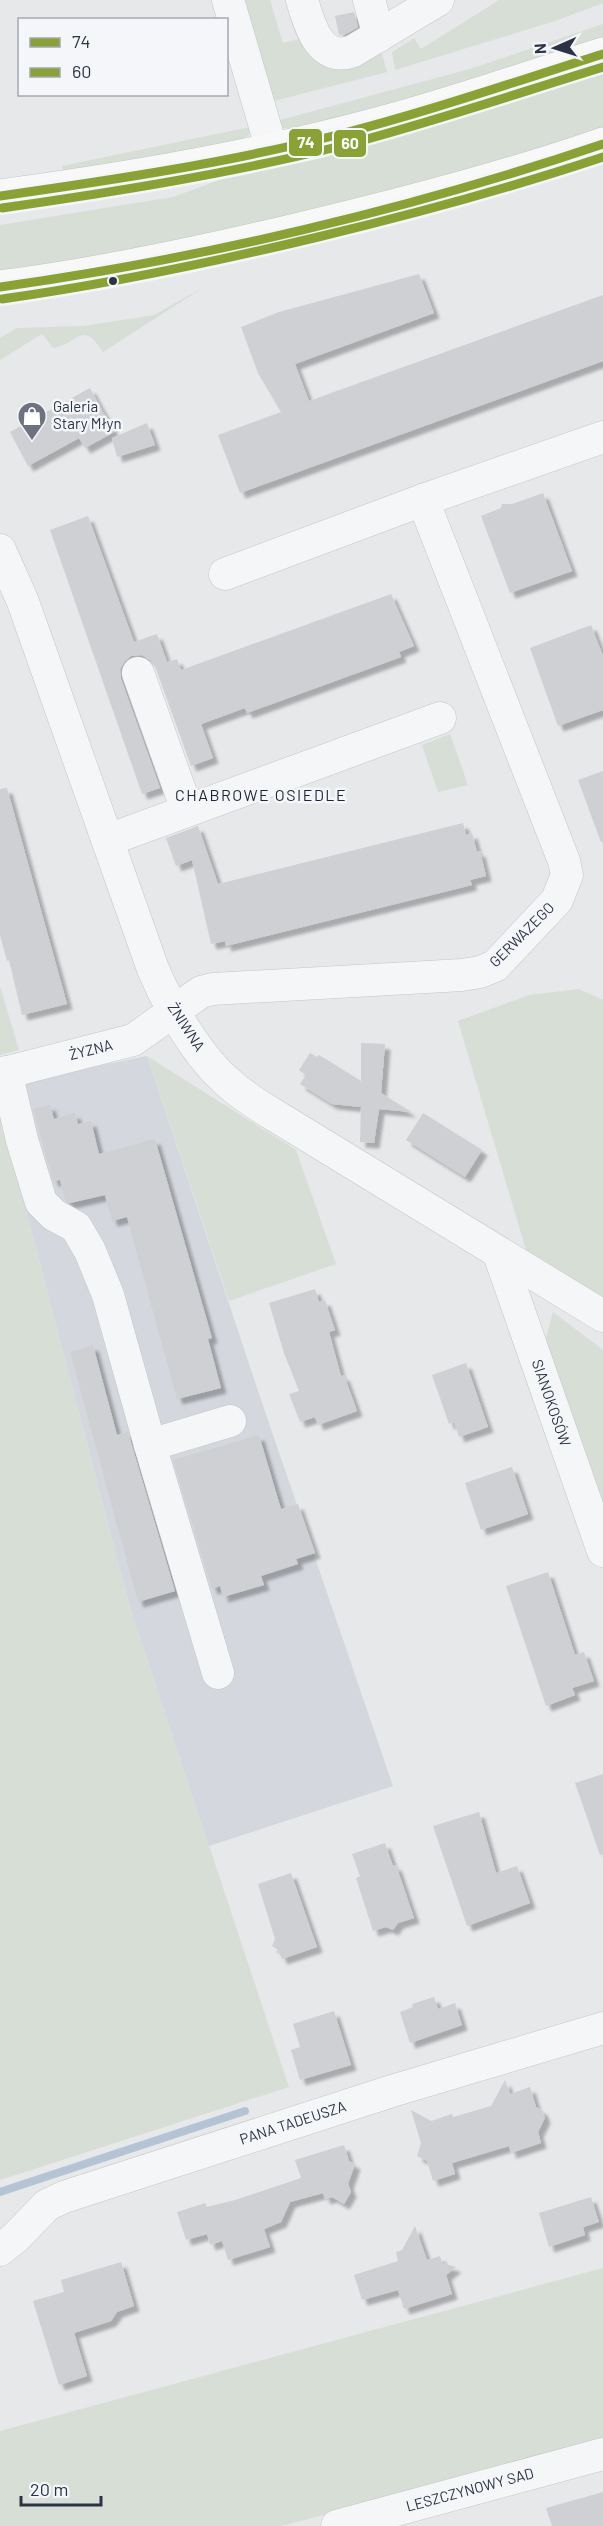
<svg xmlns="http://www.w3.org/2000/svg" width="603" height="2526" font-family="Barlow,sans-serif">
	<defs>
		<filter id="shadow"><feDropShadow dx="5.5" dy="5.5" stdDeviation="1.5" flood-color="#0004"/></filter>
	</defs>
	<rect width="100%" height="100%" fill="#e6e8ea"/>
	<polygon fill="#d4d7dd" points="147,1056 256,1385 393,1786 209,1846 129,1604 0,1111 0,1086"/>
	<g fill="#d6ded6">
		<polygon points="241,0 270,0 283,43 303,38 381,50 387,72 270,102"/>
		<polygon points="499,0 603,0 603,3 555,21 395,70 392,52 414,38 421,49"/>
		<polygon points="603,24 603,37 530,64 463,86 293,129 283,128 276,121 470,69"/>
		<polygon points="603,69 603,129 431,181 161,246 0,273 0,225 173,197 236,174"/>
		<polygon points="250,127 249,135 233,144 63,173 62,166"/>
		<path d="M 204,287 L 103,352 C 81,318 78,345 53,348 L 42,334 L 0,360 L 0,338 L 17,328 L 84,326 L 154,315 Z"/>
		<polygon points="450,734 468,785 438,792 422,745"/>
		<polygon points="0,986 19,1050 0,1055"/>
		<polygon points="579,989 603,1000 603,1297 526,1250 458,1021 529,995"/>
		<polygon points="147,1056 296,1150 336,1264 229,1301"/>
		<polygon points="0,1111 129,1604 289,2087 0,2180"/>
		<polygon points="553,1312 603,1350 603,1518 543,1349"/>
		<polygon points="603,2268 603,2443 281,2526 0,2526 0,2431"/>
	</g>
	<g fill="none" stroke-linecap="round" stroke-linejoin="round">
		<polyline stroke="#b4c4d5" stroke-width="8" points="0,2192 245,2111"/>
	</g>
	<g fill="#ced0d3" filter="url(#shadow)">
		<polygon points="354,12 358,27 346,34 339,35 335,16"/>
		<polygon points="419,274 434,313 295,364 309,401 603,295 603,361 240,493 218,435 281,412 258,373 241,327 279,312"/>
		<polygon points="90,388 114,432 85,448 79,438 28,466 10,432"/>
		<polygon points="147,423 155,445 117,457 112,438"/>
		<polygon points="543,493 572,571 510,593 481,516 501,508 502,504 512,504"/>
		<polygon points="88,516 134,642 157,634 167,662 177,659 181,670 391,594 414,646 399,652 401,657 247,713 245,708 201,724 213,758 191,766 155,666 150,660 142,655 131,656 125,661 120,669 121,679 160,788 142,794 50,530"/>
		<polygon points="591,625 603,656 603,710 558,726 530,648"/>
		<polygon points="603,771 603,842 601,842 578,780"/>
		<polygon points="7,788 67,1004 22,1015 9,960 7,961 0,935 0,789"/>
		<polygon points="463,823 466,835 472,833 477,852 480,851 486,876 470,880 472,885 226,946 225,941 211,944 192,860 176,866 166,838 198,826 218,884"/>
		<polygon points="361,1043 385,1044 381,1093 411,1112 379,1109 374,1143 360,1142 361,1107 332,1104 300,1084 306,1075 299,1070 310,1053 317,1057 319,1055 361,1081"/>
		<polygon points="50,1105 54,1119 75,1113 78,1124 91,1121 99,1154 155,1139 212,1338 208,1339 221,1388 177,1399 127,1217 112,1221 105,1195 70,1203 65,1200 60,1180 53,1181 33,1109"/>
		<polygon points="423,1113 482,1150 465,1177 406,1140"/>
		<polygon points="315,1289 319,1302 325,1300 335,1330 329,1332 341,1376 344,1375 357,1411 318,1425 315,1417 300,1422 289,1394 299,1391 284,1353 269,1303"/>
		<polygon points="93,1345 117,1435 128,1432 175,1591 138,1602 70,1352"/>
		<polygon points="466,1363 488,1427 459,1437 454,1422 449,1424 432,1375"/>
		<polygon points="259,1435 281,1509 298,1504 315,1553 296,1559 298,1564 261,1576 264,1585 223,1597 220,1586 212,1589 173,1460"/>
		<polygon points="512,1467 528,1514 481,1530 465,1483"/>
		<polygon points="548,1572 575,1655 584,1652 594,1681 572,1688 575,1695 546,1706 506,1586"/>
		<polygon points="603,1774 603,1854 600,1855 575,1783"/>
		<polygon points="479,1812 496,1873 517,1866 530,1903 467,1926 433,1826"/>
		<polygon points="385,1843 393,1866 396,1865 414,1918 398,1923 393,1930 386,1927 373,1931 356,1878 360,1876 352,1854"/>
		<polygon points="291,1873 317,1947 282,1959 278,1950 272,1946 275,1939 258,1884"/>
		<polygon points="434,1997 438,2009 455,2003 462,2025 410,2043 400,2012 413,2007 412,2004"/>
		<polygon points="334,2011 351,2065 300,2080 291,2050 300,2047 293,2024"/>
		<polygon points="505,2080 510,2094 530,2087 536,2107 542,2110 545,2118 538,2132 541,2143 511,2153 509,2146 452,2163 455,2174 433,2181 427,2161 417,2156 421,2143 411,2110 431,2121 452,2114 453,2117 491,2106"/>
		<polygon points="344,2145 349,2161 355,2164 348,2184 351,2192 344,2204 332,2197 325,2199 323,2193 290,2202 281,2222 264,2229 270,2247 228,2260 222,2241 210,2245 207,2234 186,2240 177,2212 205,2203 207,2207 235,2200 301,2178 295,2160"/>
		<polygon points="591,2197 599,2222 583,2227 585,2235 549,2247 539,2213"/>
		<polygon points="415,2226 427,2260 440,2256 442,2263 456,2267 446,2275 452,2294 404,2309 398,2290 362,2300 354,2275 398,2261 396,2252 402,2250"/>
		<polygon points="121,2262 134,2306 117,2312 111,2321 74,2333 87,2376 59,2385 33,2301 64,2292 61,2280"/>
		<polygon points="603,2492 603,2526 552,2526 546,2508"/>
	</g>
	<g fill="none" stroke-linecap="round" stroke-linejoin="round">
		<g stroke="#c4c6c8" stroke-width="33">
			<g id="minor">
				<polyline points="228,0 272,150"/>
				<path d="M 302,0 C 309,23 319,64 353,51 L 438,0"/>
				<polyline points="369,0 379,36"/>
				<path d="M 0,550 L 23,602 L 153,969 C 169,1007 199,1059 231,1085 C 245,1097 259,1106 274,1115 L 603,1316"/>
				<polyline points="225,574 423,500 603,437"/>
				<polyline points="138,673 187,810"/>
				<polyline points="108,840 440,718"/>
				<polyline points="6,1072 22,1140 41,1202 54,1215 76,1227 90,1251 108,1295 150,1445 230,1421"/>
				<polyline points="0,1074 133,1040 201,992 213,989 462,975 480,972 495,966 557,900 567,875 564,861 423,500"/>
				<polyline points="499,1254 603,1551"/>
				<polyline points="150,1445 218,1673"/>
				<polyline points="0,2250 16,2237 47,2205 64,2197 392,2091 603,2028"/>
				<polyline points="337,2526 603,2454"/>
			</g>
		</g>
		<g stroke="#c2c5c8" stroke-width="34">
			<g id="major">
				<path d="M 0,196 C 128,179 256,157 381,123 C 456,103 529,77 603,54"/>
				<path d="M 0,287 C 103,274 204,252 304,228 C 405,204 506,178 603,144"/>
			</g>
		</g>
		<use href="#minor" stroke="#f5f6f7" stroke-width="32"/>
		<use href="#major" stroke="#f8f8f8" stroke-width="33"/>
		<g stroke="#f4f6f9" stroke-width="14">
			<g id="bus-1">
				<path d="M 0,196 C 113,180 226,163 337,135 C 427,112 514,82 603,54"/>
				<path d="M 0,287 C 201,259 411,209 603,144"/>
			</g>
		</g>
		<g stroke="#f4f6f9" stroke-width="14">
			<g id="bus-2">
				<path d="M 2,208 C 114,192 227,174 337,147 C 427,124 515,94 603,67"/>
				<path d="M 2,299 C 109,284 214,262 318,237 C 414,214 510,188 603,157"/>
			</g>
		</g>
		<use href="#bus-1" stroke="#8aa235" stroke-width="9"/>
		<use href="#bus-2" stroke="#8aa235" stroke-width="9"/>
	</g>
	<defs>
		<g id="shop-pin" transform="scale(1.5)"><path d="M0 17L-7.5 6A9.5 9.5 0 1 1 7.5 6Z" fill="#6c737f" stroke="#f4f6f9"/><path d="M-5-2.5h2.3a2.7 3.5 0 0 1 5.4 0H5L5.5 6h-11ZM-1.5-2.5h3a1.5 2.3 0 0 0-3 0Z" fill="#fff"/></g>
	</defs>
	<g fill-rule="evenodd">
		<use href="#shop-pin" x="32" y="416"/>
	</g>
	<circle fill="#2b3445" stroke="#f4f6f9" stroke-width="2" cx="113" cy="281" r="5"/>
	<g text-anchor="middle" stroke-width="5" stroke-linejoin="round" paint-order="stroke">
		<g font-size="15" fill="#2b3445" stroke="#f4f6f9" text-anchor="start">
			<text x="53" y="412">Galeria<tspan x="53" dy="17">Stary Młyn</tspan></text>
		</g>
		<g font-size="15" fill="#2b3445" stroke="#f4f6f9">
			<text transform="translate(522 935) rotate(-45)" y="5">GERWAZEGO</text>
			<text transform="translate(186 1027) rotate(57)" y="5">ŻNIWNA</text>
			<text transform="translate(91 1050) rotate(-14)" y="5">ŻYZNA</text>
			<text transform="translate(551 1403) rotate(71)" y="5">SIANOKOSÓW</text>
			<text transform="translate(293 2123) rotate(-18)" y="5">PANA TADEUSZA</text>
			<text transform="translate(470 2490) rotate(-15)" y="5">LESZCZYNOWY SAD</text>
		</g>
		<g font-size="16" letter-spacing="1.5" fill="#1d2536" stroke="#f4f6f9">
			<text x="261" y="801">CHABROWE OSIEDLE</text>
		</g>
	</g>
	<g stroke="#f4f6f9" stroke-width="2">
		<rect x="288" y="128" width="35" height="29" rx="6" fill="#8aa235"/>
		<rect x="333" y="129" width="34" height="29" rx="6" fill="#8aa235"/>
	</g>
	<g font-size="16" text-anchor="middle" font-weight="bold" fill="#fff">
		<text x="306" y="148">74</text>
		<text x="350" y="149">60</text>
	</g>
	<rect x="18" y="18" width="210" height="78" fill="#f4f6f9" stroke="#a4a8b1" stroke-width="1.5"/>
	<rect x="30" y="38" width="30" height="9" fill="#8aa235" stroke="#a4a8b1" stroke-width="1.5"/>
	<text x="72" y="48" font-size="18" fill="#2b3445">74</text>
	<rect x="30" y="68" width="30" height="9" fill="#8aa235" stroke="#a4a8b1" stroke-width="1.5"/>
	<text x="72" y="78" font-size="18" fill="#2b3445">60</text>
	<g transform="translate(555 48) rotate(267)" stroke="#f4f6f9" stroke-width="4.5" paint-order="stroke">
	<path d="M0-4.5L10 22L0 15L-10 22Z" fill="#2b3445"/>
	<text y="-9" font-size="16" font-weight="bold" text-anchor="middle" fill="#2b3445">N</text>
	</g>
	<path d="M21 2496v9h80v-9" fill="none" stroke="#2b3445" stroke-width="3"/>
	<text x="30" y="2496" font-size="18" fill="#2b3445" stroke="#f4f6f9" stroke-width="4.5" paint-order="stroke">20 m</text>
</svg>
